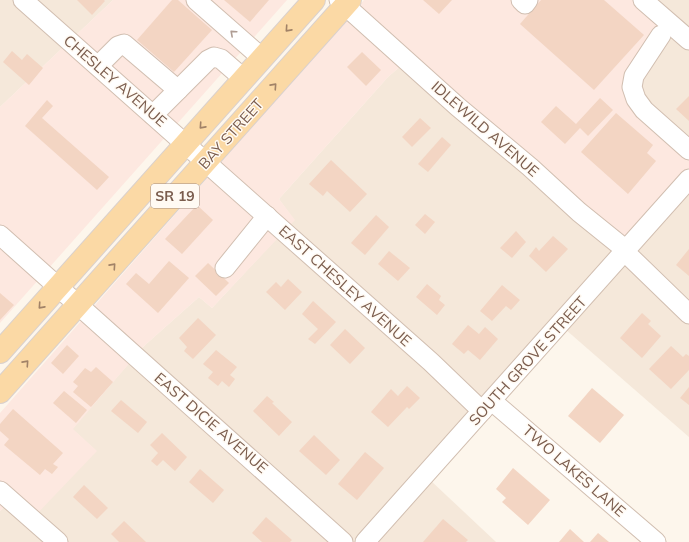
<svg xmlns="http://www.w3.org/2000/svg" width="689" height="542" font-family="Mulish,sans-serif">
	<rect width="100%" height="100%" fill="#fdf6ec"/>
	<g fill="#f5e8da">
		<polygon points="0,0 113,0 0,107"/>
		<polygon points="641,0 689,0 689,138 627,83"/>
		<polygon points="403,64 615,253 356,542 0,542 0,511 10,502 96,451 72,429 144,346 199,297 212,308 294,220 279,199 388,77"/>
		<polygon points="689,189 689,437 565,329"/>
		<polygon points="430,480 496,542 374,542"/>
	</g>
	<g fill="#fde8e0">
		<polygon points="113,0 287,0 0,323 0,107"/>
		<polygon points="364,0 641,0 674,26 628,83 689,138 689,168 615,253 403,64 388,77 279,199 295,220 212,308 199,297 144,346 73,429 97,451 33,518 10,502 0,511 0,413"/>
	</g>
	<g fill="#f3d5c3">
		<polygon points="77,0 104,0 105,1 92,15"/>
		<polygon points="172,0 178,0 212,30 174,72 137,40"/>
		<polygon points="224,0 269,0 250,22"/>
		<polygon points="423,0 452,0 439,14"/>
		<polygon points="541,0 604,0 644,35 594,90 520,24"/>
		<polygon points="12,51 22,60 27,54 43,68 29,85 3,62"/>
		<polygon points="362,52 381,70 366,86 347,67"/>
		<polygon points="689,96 689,121 676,109"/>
		<polygon points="600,98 613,110 588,136 580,128 565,144 541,122 556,106 576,124"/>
		<polygon points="47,100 53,106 42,118 109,177 97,190 25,126"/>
		<polygon points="616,113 653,145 647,153 656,161 628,194 581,152"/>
		<polygon points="420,118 431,128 412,147 402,137"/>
		<polygon points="442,137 451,145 428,172 418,164"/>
		<polygon points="331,160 367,194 350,212 327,191 323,196 309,184"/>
		<polygon points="197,205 213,220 182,254 165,239"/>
		<polygon points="425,214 435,222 425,234 415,225"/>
		<polygon points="376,215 389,227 365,255 351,243"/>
		<polygon points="516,231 526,242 512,258 500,248"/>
		<polygon points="553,236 568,249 546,272 529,256 536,247 539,251"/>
		<polygon points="689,249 689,276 676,265"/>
		<polygon points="389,251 410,268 398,281 378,264"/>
		<polygon points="169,261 189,278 158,313 126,284 136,273 149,284"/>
		<polygon points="208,263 229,283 216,296 195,276"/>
		<polygon points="288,279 302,292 285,310 266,292 276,282 281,287"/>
		<polygon points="427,284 441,296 439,300 445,305 437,315 416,297"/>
		<polygon points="502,285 520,300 511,310 506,306 492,321 480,311"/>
		<polygon points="0,293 14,305 0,320"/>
		<polygon points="313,301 336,322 315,344 308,339 318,329 302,314"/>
		<polygon points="642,313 651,321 648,324 661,336 642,358 620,338"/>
		<polygon points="198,318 216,335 193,359 184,351 187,347 179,338"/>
		<polygon points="468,325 479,334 485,327 498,339 480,360 468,350 464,354 452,344"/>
		<polygon points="345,329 365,348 350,364 330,345"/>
		<polygon points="67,345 79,356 63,374 51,363"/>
		<polygon points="671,346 683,357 686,354 689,356 689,370 671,389 649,369"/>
		<polygon points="216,350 237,367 230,375 235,379 229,387 222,381 218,386 208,378 213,372 203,364"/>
		<polygon points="96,367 113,382 91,407 73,392 78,386 73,382 85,368 91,372"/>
		<polygon points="407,386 420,398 409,409 407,407 388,427 371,412 391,389 398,396"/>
		<polygon points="689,387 689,405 680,398"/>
		<polygon points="592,388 624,415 600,443 568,416"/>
		<polygon points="64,391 87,410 76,423 53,403"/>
		<polygon points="267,396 274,402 272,403 292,422 279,436 253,411"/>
		<polygon points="121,400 147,422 138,433 111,411"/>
		<polygon points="13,409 63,453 53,464 58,467 52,474 45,469 40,475 4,445 9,439 0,431 0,424"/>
		<polygon points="162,433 187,457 175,471 163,460 157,466 151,461 158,453 150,445"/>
		<polygon points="314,435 340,460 326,475 299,451"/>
		<polygon points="365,452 384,468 357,500 338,484"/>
		<polygon points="513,468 550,500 528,525 502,502 506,498 496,489"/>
		<polygon points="200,469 224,490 213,503 189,482"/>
		<polygon points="84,485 108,508 97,519 73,497"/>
		<polygon points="266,517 292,540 290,542 262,542 252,533"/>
		<polygon points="443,519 468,540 466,542 423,542"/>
		<polygon points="124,521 146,542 119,542 111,534"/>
		<polygon points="570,529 584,542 559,542"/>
		<polygon points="598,533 609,542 590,542"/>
	</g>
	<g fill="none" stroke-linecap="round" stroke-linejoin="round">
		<g stroke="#d1beb0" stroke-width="21">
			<g id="minor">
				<polyline points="23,0 431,362 482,411"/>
				<polyline points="196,0 262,58"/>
				<polyline points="339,0 458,107 530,167 579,212 626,250"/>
				<polyline points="521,0 525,4 528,0"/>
				<polyline points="643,0 689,40"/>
				<polyline points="661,35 634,76 632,87 636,99 644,110 689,150"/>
				<polyline points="98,66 118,46 124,44 178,90"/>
				<polyline points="153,115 208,60 214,57 221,59 244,79"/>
				<polyline points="0,235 343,542"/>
				<polyline points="625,252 689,314"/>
				<polyline points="225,268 267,216"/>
				<polyline points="492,401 656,542"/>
				<polyline points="0,491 58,542"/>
				<polyline points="365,542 689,179"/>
			</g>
		</g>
		<g stroke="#dad1cd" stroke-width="24">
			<g id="major">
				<polyline points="0,352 314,0"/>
				<polyline points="0,392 350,0"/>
			</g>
		</g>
		<use href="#minor" stroke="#fff" stroke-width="19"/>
		<use href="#major" stroke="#fbd9a5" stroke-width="22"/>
	</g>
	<defs><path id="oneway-chevron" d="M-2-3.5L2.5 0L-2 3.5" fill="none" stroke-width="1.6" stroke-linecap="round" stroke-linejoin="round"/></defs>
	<g stroke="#a18267">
		<use href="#oneway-chevron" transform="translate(288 29) rotate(132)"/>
		<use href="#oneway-chevron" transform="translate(274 86) rotate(-48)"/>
		<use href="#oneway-chevron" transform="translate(202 126) rotate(132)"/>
		<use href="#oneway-chevron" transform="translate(113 266) rotate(-48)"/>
		<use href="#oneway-chevron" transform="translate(41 306) rotate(132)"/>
		<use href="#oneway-chevron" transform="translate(26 363) rotate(-48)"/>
	</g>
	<use stroke="#af9d94" href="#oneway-chevron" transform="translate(233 33) rotate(-138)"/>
	<g text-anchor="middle" stroke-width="3" stroke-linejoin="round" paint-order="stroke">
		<rect fill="#fffaf3" stroke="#a28b7f" stroke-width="1" x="151" y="184" width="48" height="24" rx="3"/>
		<g font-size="14" font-weight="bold" fill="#7a5c4d">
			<text x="175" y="201">SR 19</text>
		</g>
		<g font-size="15" fill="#7a5c4d" stroke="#fffaf3">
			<text transform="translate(115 81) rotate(41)" y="5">CHESLEY AVENUE</text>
			<text transform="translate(485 129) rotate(41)" y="5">IDLEWILD AVENUE</text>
			<text transform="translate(231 134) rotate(-48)" y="5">BAY STREET</text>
			<text transform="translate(345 286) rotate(42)" y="5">EAST CHESLEY AVENUE</text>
			<text transform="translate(528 361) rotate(-48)" y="5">SOUTH GROVE STREET</text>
			<text transform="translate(211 423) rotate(41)" y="5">EAST DICIE AVENUE</text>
			<text transform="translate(574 471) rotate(41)" y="5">TWO LAKES LANE</text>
		</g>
	</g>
</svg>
